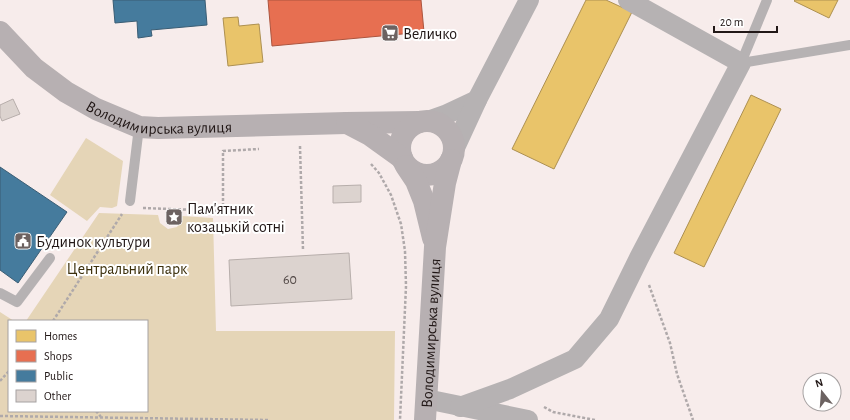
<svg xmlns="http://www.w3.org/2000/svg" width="850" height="420" font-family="'Alegreya Sans',sans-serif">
	<rect width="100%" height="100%" fill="#f7eceb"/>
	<g fill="#e5d5b7">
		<polygon points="86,138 123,161 117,206 112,208 100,207 87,221 50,195"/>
		<polygon points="99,213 158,215 160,223 168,229 177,227 181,221 182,216 213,218 216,331 395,331 394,420 0,420 0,312 14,321 9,321 9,411 147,411 147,321 26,321"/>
	</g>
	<g fill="#e9c46a" stroke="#ad9051">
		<polygon points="586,0 606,0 632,12 554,169 512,149"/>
		<polygon points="795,0 838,0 829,18 794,1"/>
		<polygon points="238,17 239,26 259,24 263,62 228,66 223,18"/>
		<polygon points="751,95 781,109 704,267 674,253"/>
	</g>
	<polygon fill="#e76f51" stroke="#ac553f" points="268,0 421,0 424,32 272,46"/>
	<g fill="#457b9d" stroke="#3a5d74">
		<polygon points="113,0 205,0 207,25 151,30 152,36 138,38 137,21 115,23"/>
		<polygon points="0,167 67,212 18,283 0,270"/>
	</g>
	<g fill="#dcd3cf" stroke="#b7aeab">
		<polygon points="13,99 20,114 2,121 0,116 0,105"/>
		<polygon points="361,185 361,202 333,203 333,186"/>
		<polygon points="349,253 352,299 231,306 229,260"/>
	</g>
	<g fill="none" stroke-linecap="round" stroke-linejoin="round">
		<g stroke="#afa9aa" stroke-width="2.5" stroke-dasharray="3 2" stroke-linecap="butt">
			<polyline points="300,146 303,250"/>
			<polyline points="371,164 379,173 391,195 401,224 405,251 406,286 400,420"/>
			<polyline points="143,208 223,211 223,151 259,149"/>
			<polyline points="649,285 670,343 677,374 693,420"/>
			<polyline points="53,321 122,214"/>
			<polyline points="0,381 9,371"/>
			<polyline points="544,407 553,412 595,420"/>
			<polyline points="96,411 101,417"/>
			<polyline points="0,416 270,420"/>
		</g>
		<g stroke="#b6b2b3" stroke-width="10">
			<polyline points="741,63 850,45"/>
			<polyline points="741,63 767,0"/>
			<polyline points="130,201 139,127"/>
			<polyline points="0,293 17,302 50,258"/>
		</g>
		<g stroke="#b6b2b3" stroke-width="20">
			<polyline points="428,121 445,115 477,100"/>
			<polyline points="453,152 477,100 529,0"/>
			<polyline points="426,399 528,420"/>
			<polyline points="460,407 510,389 575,359 609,319 639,258 741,63 628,0"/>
		</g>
		<g stroke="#b7b0b2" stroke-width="22">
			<path id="s1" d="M 0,32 L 34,68 L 66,92 L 96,109 L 139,127 L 158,128 L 346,123 L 419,122"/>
			<circle cx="427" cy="148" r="27"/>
			<polyline points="347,123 370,135 402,158"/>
			<polyline points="406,166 416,181 424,201 433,238"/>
			<path id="s2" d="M 425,420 L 435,247 L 445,183 L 451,160"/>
		</g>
	</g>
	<defs>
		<g id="supermarket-square" transform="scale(0.9)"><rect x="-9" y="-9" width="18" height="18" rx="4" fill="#6c6261" stroke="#fff"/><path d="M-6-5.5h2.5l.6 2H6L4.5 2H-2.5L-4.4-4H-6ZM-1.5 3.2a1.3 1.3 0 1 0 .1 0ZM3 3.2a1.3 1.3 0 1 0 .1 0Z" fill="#fff"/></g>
		<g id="sight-square" transform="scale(0.9)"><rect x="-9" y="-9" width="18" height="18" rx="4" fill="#6c6261" stroke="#fff"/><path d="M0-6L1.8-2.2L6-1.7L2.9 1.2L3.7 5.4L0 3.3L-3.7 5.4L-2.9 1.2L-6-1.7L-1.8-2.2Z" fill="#fff"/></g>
		<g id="civic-square" transform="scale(0.9)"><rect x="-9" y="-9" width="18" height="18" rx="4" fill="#6c6261" stroke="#fff"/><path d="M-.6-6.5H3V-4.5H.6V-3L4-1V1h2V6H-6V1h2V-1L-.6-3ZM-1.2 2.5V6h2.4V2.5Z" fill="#fff"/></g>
	</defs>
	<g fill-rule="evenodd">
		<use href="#supermarket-square" x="390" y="33"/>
		<use href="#sight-square" x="174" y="217"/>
		<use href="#civic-square" x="23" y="241"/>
	</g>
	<g text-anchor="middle" stroke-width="4" stroke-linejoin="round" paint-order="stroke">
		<g font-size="14" fill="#514745">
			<text x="290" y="284">60</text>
		</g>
		<g font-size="16" fill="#211716" stroke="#fff" text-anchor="start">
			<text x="403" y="39">Величко</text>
			<text x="187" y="214">Пам'ятник<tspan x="187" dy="18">козацькій сотні</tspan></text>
			<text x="36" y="247">Будинок культури</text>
		</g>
		<g font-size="16" fill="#211716" stroke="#fff">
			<text dy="6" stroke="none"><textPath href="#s1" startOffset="189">Володимирська вулиця</textPath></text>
			<text dy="6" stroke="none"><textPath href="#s2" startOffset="87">Володимирська вулиця</textPath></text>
		</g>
		<g font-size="16" fill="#3c300c" stroke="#fff">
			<text x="127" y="274">Центральний парк</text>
		</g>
	</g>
	<rect x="8" y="320" width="140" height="92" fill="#ffffff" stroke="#a6a2a2"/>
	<rect x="16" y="330" width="20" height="12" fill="#e9c46a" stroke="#a6a2a2"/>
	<text x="44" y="340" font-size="12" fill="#211716">Homes</text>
	<rect x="16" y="350" width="20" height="12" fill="#e76f51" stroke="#a6a2a2"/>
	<text x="44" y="360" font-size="12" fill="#211716">Shops</text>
	<rect x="16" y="370" width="20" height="12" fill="#457b9d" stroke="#a6a2a2"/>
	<text x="44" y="380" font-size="12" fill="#211716">Public</text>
	<rect x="16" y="390" width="20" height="12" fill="#dcd3cf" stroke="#a6a2a2"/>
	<text x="44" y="400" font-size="12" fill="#211716">Other</text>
	<g transform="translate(822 392) rotate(343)"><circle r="19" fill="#ffffff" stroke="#a6a2a2"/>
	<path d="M0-3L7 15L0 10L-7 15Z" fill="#6c6261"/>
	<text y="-6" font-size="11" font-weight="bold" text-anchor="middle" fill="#211716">N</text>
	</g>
	<path d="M714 26v6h63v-6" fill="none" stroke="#211716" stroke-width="2"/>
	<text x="720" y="26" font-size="12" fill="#211716" stroke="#ffffff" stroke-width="3" paint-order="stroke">20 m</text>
</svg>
